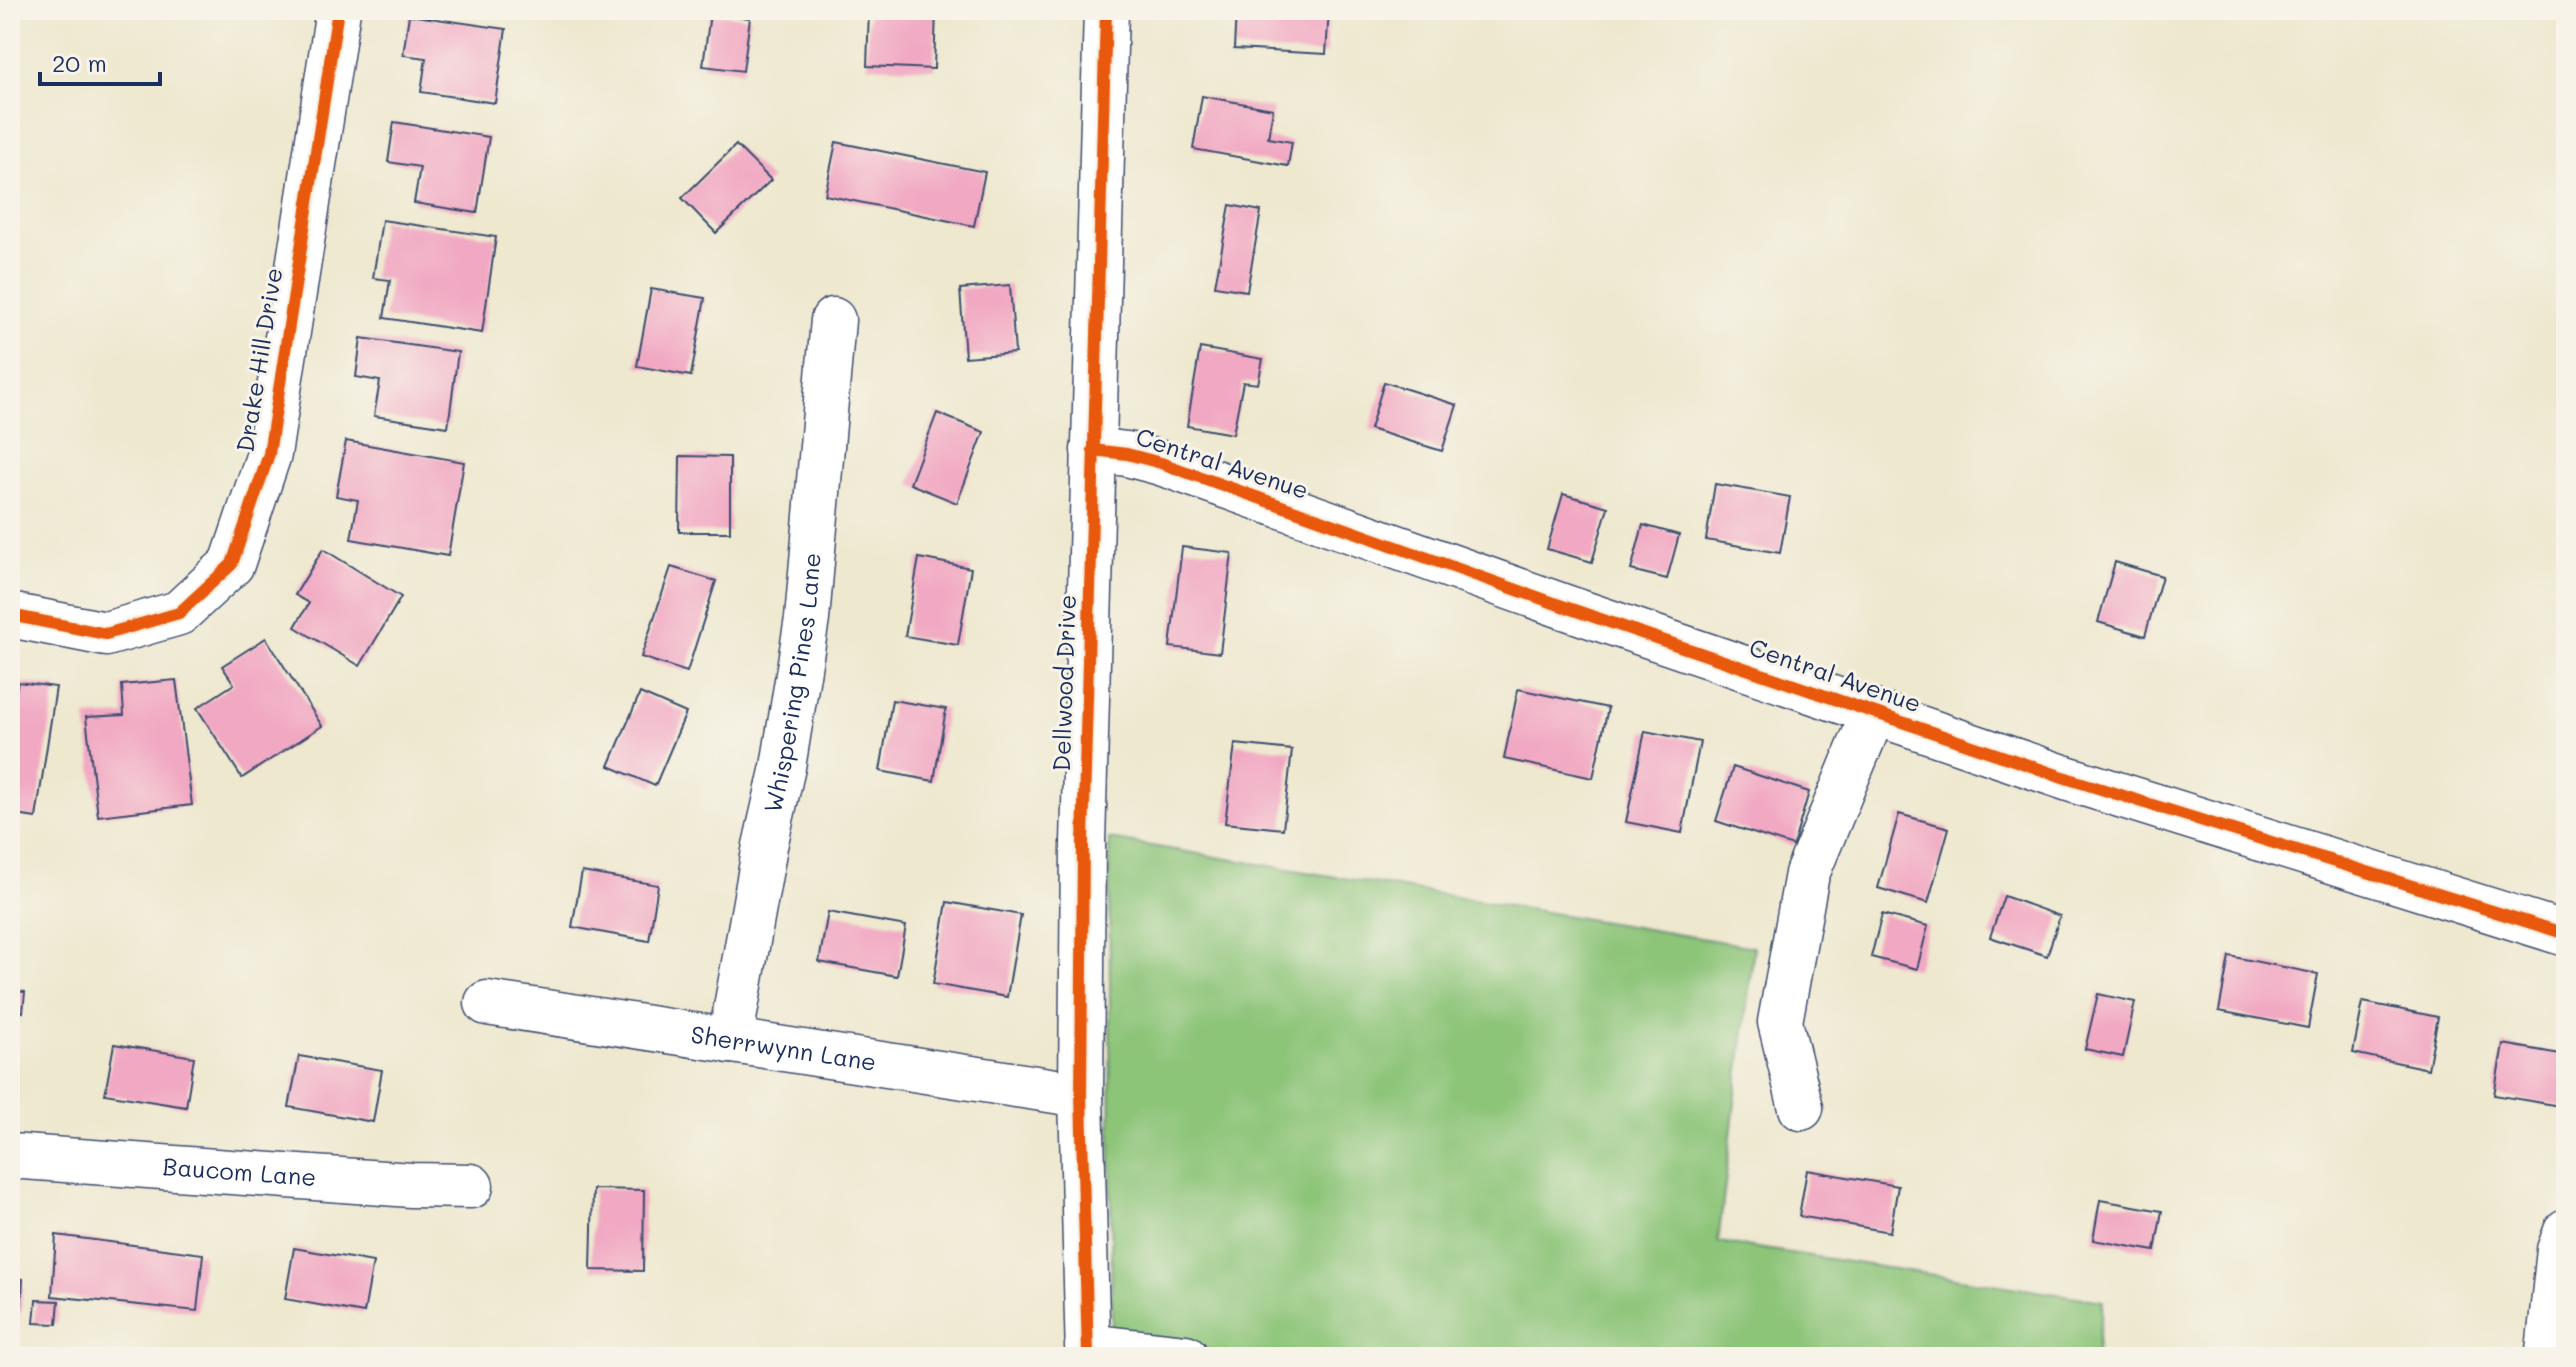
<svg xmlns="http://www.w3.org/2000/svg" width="2576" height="1367" font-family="Mali,sans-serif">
	<rect width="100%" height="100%" fill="#f7f3e8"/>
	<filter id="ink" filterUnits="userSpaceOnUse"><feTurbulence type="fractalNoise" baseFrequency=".0125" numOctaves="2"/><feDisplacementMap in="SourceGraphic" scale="16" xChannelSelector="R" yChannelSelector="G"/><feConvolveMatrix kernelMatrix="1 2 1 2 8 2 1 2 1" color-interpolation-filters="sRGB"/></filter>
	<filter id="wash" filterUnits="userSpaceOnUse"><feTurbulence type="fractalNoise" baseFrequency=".006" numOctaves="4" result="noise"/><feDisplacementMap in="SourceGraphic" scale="32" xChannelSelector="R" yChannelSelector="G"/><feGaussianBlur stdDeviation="1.8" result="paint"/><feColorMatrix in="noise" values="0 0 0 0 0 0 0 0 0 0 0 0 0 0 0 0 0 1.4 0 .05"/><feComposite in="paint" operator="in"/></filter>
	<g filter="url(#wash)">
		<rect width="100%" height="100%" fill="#eee8cf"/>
		<polygon fill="#8cc478" stroke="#547a6b" stroke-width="2" points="1109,839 1754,947 1718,1242 2103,1301 2096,1357 1112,1357"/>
		<g id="blocks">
			<g fill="#f1a8c2">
				<polygon points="869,10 936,10 934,69 867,66"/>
				<polygon points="1236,10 1329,10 1326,54 1234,49"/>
				<polygon points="710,13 750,18 743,71 703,66"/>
				<polygon points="409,15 506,29 495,103 421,92 426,58 403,55"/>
				<polygon points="1202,96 1273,109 1268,138 1292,142 1288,166 1193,149"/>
				<polygon points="394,122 489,137 477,213 414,203 420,167 388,162"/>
				<polygon points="836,142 985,172 974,226 825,195"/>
				<polygon points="736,145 771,180 716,233 682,198"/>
				<polygon points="1230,205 1261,211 1247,291 1215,286"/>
				<polygon points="382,220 496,237 482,333 384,318 390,280 373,278"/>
				<polygon points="1010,285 1015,353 965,357 960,289"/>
				<polygon points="651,289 705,298 691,376 637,366"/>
				<polygon points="361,338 458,352 448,427 374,416 380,381 356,377"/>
				<polygon points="1200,348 1263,359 1258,384 1243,382 1233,434 1187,426"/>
				<polygon points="1384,382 1457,405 1442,451 1370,429"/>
				<polygon points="937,413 984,432 957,503 910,484"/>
				<polygon points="346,441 464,462 448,556 351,539 358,500 336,496"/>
				<polygon points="680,456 730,457 730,532 679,532"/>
				<polygon points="1715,484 1790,497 1780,553 1706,540"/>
				<polygon points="1563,494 1608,507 1592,562 1547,549"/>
				<polygon points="1643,525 1679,535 1667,579 1631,570"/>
				<polygon points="1182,547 1232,553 1220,653 1170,647"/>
				<polygon points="323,549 401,597 360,666 295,627 309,603 295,595"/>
				<polygon points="919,558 971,568 958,645 905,636"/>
				<polygon points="2115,562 2162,576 2145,636 2098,622"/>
				<polygon points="671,567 716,581 687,672 641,657"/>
				<polygon points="266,638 322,726 242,778 197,708 234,684 222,666"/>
				<polygon points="176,680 192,805 98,816 86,717 124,715 122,685"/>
				<polygon points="18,682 56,687 36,818 10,814 10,720"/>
				<polygon points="1518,689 1608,708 1593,778 1504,759"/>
				<polygon points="640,693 686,713 655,786 609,766"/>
				<polygon points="892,700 946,709 934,781 880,771"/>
				<polygon points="1645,731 1700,742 1682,833 1626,822"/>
				<polygon points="1235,744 1292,750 1283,829 1225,823"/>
				<polygon points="1733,767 1809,792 1793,846 1716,821"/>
				<polygon points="1899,814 1949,828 1928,903 1878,888"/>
				<polygon points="582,872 658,885 649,941 572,927"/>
				<polygon points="2004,896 2060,916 2047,956 1990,937"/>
				<polygon points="947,902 1021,915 1007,997 933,984"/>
				<polygon points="828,912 906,926 897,976 819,962"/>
				<polygon points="1882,914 1928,926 1917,969 1871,957"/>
				<polygon points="2229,956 2318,974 2308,1028 2219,1011"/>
				<polygon points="10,991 25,992 23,1012 10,1010"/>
				<polygon points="2098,994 2135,1002 2123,1057 2085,1049"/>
				<polygon points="2363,1002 2438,1017 2428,1069 2353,1053"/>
				<polygon points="114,1044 194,1057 186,1107 105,1094"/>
				<polygon points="2503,1044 2566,1055 2566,1107 2494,1095"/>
				<polygon points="299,1056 382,1070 373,1122 289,1107"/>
				<polygon points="1807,1170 1898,1186 1890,1232 1799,1216"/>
				<polygon points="593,1189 644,1190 643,1271 591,1270"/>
				<polygon points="2100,1200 2162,1211 2155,1251 2093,1240"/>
				<polygon points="56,1235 203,1254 197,1311 52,1296"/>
				<polygon points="294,1248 373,1262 364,1313 285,1299"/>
				<polygon points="10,1277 23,1279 21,1313 10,1311"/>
				<polygon points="36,1300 59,1301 57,1324 34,1323"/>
			</g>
		</g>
	</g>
	<g filter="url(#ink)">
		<use href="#blocks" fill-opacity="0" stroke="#3b4b6f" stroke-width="2"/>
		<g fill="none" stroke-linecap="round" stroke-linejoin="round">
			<g stroke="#3b4b6f" stroke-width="47">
				<g id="minor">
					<polyline points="1093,450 1127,454 1161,463 1565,607 2069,779 2566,934"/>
					<polyline points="10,615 106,634 179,613 232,564 269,454 338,10"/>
					<path id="s1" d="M 487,1003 L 1081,1095"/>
					<path id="s2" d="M 730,1041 L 765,846 L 783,767 L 807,619 L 833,320"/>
					<polyline points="1801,1108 1780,1022 1807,874 1874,712"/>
					<path id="s3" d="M 10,1156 L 411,1185 L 471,1186"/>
					<polyline points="1087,1346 1186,1357"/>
					<polyline points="2548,1351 2559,1250 2566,1231"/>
					<polyline points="1088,1357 1081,1095 1083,843 1106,10"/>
				</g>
			</g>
			<use href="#minor" stroke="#fff" stroke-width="44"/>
			<g stroke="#f7f3e8" stroke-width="17">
				<g id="cycleway">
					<polyline points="1093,450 1127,454 1161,463 1565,607 2069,779 2566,934"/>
					<polyline points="10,615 106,634 179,613 232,564 269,454 338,10"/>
					<polyline points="1088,1357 1081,1095 1083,843 1106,10"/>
				</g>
			</g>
			<use href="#cycleway" stroke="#e8590c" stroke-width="12"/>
		</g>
	</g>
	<g text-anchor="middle" stroke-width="6" stroke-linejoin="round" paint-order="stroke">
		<g font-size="24" fill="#1b2f5e" stroke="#f7f3e8">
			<text transform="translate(260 360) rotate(-81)" y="8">Drake Hill Drive</text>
			<text transform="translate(1222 464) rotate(18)" y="8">Central Avenue</text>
			<text transform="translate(1835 676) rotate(19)" y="8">Central Avenue</text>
			<text dy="8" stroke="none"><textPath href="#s2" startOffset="364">Whispering Pines Lane</textPath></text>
			<text transform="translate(1065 683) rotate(-88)" y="8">Dellwood Drive</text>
			<text dy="8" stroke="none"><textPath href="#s1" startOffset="300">Sherrwynn Lane</textPath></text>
			<text dy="8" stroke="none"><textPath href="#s3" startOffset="230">Baucom Lane</textPath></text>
		</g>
	</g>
	<rect width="2576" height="1367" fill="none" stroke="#f7f3e8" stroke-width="40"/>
	<path d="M40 72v12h120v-12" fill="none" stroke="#1b2f5e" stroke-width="4"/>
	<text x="52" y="72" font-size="24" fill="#1b2f5e" stroke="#f7f3e8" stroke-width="6" paint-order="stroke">20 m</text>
</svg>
